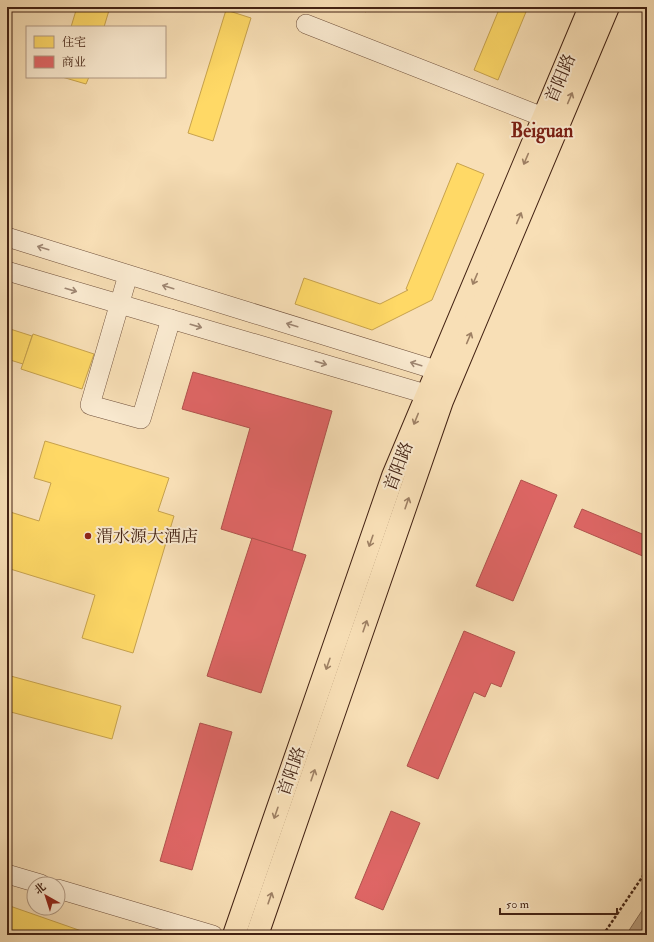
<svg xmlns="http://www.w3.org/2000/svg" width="654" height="942" font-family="'IM FELL Double Pica','Noto Serif SC',serif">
	<rect width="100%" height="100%" fill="#f8dfb6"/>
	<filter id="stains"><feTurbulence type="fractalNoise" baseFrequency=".005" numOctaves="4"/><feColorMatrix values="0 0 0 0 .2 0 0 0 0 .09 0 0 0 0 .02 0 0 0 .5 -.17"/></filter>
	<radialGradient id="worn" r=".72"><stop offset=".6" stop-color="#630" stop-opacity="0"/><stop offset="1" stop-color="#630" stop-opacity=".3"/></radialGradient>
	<polygon fill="#ba9f7f" stroke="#8a6d54" points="647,903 647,935 626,935"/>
	<g fill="#ffd966" stroke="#c7a24d">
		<polygon points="77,7 110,7 104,27 71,27"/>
		<polygon points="352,7 368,7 366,12"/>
		<polygon points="500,7 528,7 498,80 474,70"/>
		<polygon points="226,10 251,18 213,141 188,133"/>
		<polygon points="62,77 89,77 86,84"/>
		<polygon points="457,163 484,174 432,300 372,330 295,304 304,278 380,304 408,290 406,289"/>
		<polygon points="7,328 32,336 23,364 7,359"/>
		<polygon points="33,334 94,354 82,389 21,369"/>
		<polygon points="45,441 169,478 158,511 174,516 133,653 82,638 95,595 7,568 7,511 39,521 51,483 34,478"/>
		<polygon points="7,675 121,706 112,739 7,711"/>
		<polygon points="7,905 93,935 7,935"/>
	</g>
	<g fill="#e06666" stroke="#b1524d">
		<polygon points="193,372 332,411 292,551 221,529 250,428 182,409"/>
		<polygon points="521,480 557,495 513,601 476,586"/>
		<polygon points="582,509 647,536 645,557 574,527"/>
		<polygon points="252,538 306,555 261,693 207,676"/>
		<polygon points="464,631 515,652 501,687 491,683 485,697 474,692 438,779 407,766"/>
		<polygon points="200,723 232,732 192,870 160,861"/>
		<polygon points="391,811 420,823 383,910 355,898"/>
	</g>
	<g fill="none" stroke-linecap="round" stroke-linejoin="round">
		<g stroke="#70513c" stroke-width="20">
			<g id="minor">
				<polyline points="306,24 543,117"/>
				<polyline points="7,237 436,370 452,373"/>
				<polyline points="7,271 426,394 441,400"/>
				<polyline points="128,275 90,405 141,419 171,319"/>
				<polyline points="7,874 41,884"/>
				<polyline points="58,889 213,935"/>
			</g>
		</g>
		<g stroke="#432213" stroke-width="24">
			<g id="major">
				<polyline points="234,935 393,476 590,7"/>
				<polyline points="257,935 442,401 608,7"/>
			</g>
		</g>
		<polyline stroke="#432213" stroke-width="2.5" stroke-dasharray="3 2" stroke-linecap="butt" points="603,935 647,870"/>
		<use href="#minor" stroke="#faead0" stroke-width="19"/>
		<use href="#major" stroke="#f8dfb6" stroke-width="22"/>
	</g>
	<defs><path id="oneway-shaft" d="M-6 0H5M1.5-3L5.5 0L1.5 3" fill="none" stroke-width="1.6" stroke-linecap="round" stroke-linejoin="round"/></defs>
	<g stroke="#9e8064">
		<use href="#oneway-shaft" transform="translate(570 98) rotate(-67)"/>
		<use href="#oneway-shaft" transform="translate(526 159) rotate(113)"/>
		<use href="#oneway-shaft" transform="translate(519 218) rotate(-67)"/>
		<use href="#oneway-shaft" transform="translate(475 279) rotate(113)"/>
		<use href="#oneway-shaft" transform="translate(469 338) rotate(-67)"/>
		<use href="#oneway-shaft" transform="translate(416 419) rotate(112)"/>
		<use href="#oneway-shaft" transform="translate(407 503) rotate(-71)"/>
		<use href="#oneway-shaft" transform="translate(371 541) rotate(109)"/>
		<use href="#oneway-shaft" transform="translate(365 626) rotate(-71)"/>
		<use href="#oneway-shaft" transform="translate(328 664) rotate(109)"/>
		<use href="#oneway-shaft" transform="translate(313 775) rotate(-71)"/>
		<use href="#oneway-shaft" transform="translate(276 813) rotate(109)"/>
		<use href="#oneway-shaft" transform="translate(270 898) rotate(-71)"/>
	</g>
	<g stroke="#9e8672">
		<use href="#oneway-shaft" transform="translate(43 248) rotate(-163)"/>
		<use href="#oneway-shaft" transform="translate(168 287) rotate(-163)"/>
		<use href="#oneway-shaft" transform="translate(71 290) rotate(16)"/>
		<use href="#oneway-shaft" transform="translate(292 325) rotate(-163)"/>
		<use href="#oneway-shaft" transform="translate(196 326) rotate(16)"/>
		<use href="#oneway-shaft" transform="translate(321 363) rotate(16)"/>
		<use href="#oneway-shaft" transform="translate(416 364) rotate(-163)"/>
	</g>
	<circle fill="#8f2418" stroke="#faead0" stroke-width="1.5" cx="88" cy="536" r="4"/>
	<g text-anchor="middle" stroke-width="4" stroke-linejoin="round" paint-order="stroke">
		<g font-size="17" fill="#432213" stroke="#faead0">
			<text transform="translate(560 78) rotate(-67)" y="6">首阳路</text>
			<text transform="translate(398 466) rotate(-69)" y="6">首阳路</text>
			<text transform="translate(291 771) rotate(-71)" y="6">首阳路</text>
		</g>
		<g font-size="17" fill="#432213" stroke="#faead0" text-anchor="start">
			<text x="96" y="542">渭水源大酒店</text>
		</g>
		<g font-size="19" font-weight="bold" fill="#7a1f14" stroke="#faead0">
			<text x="542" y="137">Beiguan</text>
		</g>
	</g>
	<rect width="654" height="942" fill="none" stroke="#f8dfb6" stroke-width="24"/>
	<rect x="8" y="8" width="638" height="926" fill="none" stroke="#432213" stroke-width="2"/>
	<rect x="12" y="12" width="630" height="918" fill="none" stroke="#432213"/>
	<rect x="26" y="26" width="140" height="52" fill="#faead0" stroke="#b19a84"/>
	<rect x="34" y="36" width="20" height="12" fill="#ffd966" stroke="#b19a84"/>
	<text x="62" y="46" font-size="12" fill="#432213">住宅</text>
	<rect x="34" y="56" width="20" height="12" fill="#e06666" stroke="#b19a84"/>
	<text x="62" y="66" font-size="12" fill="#432213">商业</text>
	<g transform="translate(46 896) rotate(321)"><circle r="19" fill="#faead0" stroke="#b19a84"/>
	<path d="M0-3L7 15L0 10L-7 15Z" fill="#8f2418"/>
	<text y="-6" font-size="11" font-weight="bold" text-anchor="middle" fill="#432213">北</text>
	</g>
	<path d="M500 908v6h117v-6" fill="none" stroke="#432213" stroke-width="2"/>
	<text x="506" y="908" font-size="12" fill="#432213" stroke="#faead0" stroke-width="3" paint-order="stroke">50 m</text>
	<rect width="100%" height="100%" filter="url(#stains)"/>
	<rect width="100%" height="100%" fill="url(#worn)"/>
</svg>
